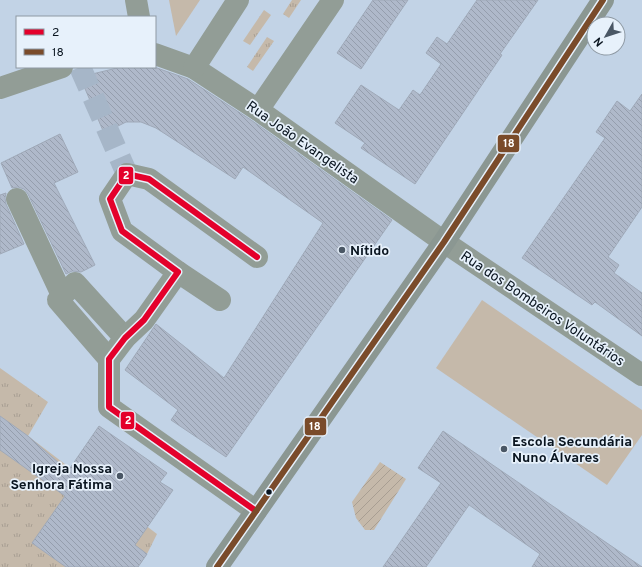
<svg xmlns="http://www.w3.org/2000/svg" width="642" height="567" font-family="Overpass,sans-serif">
	<defs>
		<pattern id="grass-tufts" width="24" height="20" patternUnits="userSpaceOnUse"><rect width="24" height="20" fill="#c5b9aa"/><path d="M3 7l-1-3M5 7V3M7 7l1-3M15 17l-1-3M17 17v-4M19 17l1-3" fill="none" stroke="#a89e92"/></pattern>
		<pattern id="garden-furrows" width="10" height="10" patternUnits="userSpaceOnUse"><rect width="10" height="10" fill="#c5b9aa"/><path d="M-1 1l2-2M0 10L10 0M9 11l2-2" fill="none" stroke="#a89e92"/></pattern>
		<pattern id="building-back-hatch" width="6" height="6" patternUnits="userSpaceOnUse"><rect width="6" height="6" fill="#afb9ca"/><path d="M-1 5l2 2M0 0l6 6M5-1l2 2" fill="none" stroke="#959ead"/></pattern>
	</defs>
	<rect width="100%" height="100%" fill="#c2d3e6"/>
	<g fill="url(#grass-tufts)">
		<polygon points="292,0 301,0 289,18 283,14"/>
		<polygon points="264,10 271,15 250,45 243,41"/>
		<polygon points="267,37 274,41 253,71 247,67"/>
		<polygon points="0,368 48,402 28,436 157,534 147,554 138,567 0,567"/>
	</g>
	<g fill="#c5b9aa">
		<polygon points="169,0 200,0 176,36"/>
		<polygon points="482,300 642,410 642,435 607,485 436,368"/>
	</g>
	<polygon fill="url(#garden-furrows)" points="380,462 406,479 374,530 365,530 356,518 352,502"/>
	<g fill="url(#building-back-hatch)" stroke="#9fa9b8">
		<polygon points="373,0 408,0 361,69 337,53"/>
		<polygon points="477,0 538,0 500,54 502,55 415,184 361,148 365,143 335,123 361,85 399,110 413,90 420,95 441,64 426,53 437,37 447,44"/>
		<polygon points="121,67 157,68 188,79 251,120 392,220 226,457 171,420 178,410 125,370 156,324 224,378 323,223 243,167 235,179 156,128 141,122 126,122 104,133 80,77"/>
		<polygon points="642,94 642,207 608,257 619,265 614,273 642,293 642,336 595,302 592,305 522,258 605,138 596,132 617,101 630,111"/>
		<polygon points="60,134 78,172 54,183 95,265 81,272 72,271 66,274 28,194 24,189 18,187 12,188 1,163"/>
		<polygon points="6,193 5,198 6,204 24,244 0,254 0,195"/>
		<polygon points="0,416 28,436 68,471 99,426 167,473 160,482 173,490 135,545 147,554 138,567 66,567 32,543 65,496 0,450"/>
		<polygon points="443,431 642,567 532,567 540,554 469,505 426,567 383,567 441,483 418,468"/>
	</g>
	<g fill="none" stroke-linecap="round" stroke-linejoin="round">
		<polyline stroke="#a6b6c8" stroke-width="22" stroke-dasharray="22 11" stroke-linecap="butt" points="80,67 127,174"/>
		<g stroke="#929d96" stroke-width="22">
			<polyline points="136,0 139,17"/>
			<polyline points="155,54 194,68 258,110 444,242 642,375"/>
			<polyline points="194,68 238,0"/>
			<polyline points="0,88 62,67"/>
			<polyline points="258,110 333,0"/>
			<polyline points="17,199 62,295"/>
			<polyline points="178,272 220,300"/>
			<polyline points="109,359 58,300 75,283 125,338"/>
			<polyline points="256,511 109,407 109,359 125,338 144,320 178,272 122,231 110,199 127,174 149,179 257,257"/>
		</g>
		<polyline stroke="#8b9792" stroke-width="22" points="217,567 444,242 603,0"/>
		<g stroke="#e7f1fb" stroke-width="9">
			<polyline id="bus-1" points="256,511 109,407 109,359 125,338 144,320 178,272 122,231 110,199 127,174 149,179 257,257"/>
		</g>
		<g stroke="#e7f1fb" stroke-width="9">
			<polyline id="bus-2" points="217,567 444,242 603,0"/>
		</g>
		<use href="#bus-1" stroke="#e4002b" stroke-width="6"/>
		<use href="#bus-2" stroke="#7a4b2a" stroke-width="6"/>
	</g>
	<g fill="#4a5765" stroke="#e7f1fb" stroke-width="1.5">
		<circle cx="342" cy="250" r="4"/>
		<circle cx="504" cy="449" r="4"/>
		<circle cx="120" cy="476" r="4"/>
	</g>
	<circle fill="#09141f" stroke="#e7f1fb" stroke-width="1.5" cx="269" cy="492" r="3.5"/>
	<g text-anchor="middle" stroke-width="3.5" stroke-linejoin="round" paint-order="stroke">
		<g font-size="14" fill="#09141f" stroke="#e7f1fb">
			<text transform="translate(303 142) rotate(35)" y="5">Rua João Evangelista</text>
			<text transform="translate(543 308) rotate(34)" y="5">Rua dos Bombeiros Voluntários</text>
		</g>
		<g font-size="14" font-weight="bold" fill="#09141f" stroke="#e7f1fb" text-anchor="start">
			<text x="350" y="255">Nítido</text>
			<text x="512" y="446">Escola Secundária<tspan x="512" dy="16">Nuno Álvares</tspan></text>
			<text x="112" y="473" text-anchor="end">Igreja Nossa<tspan x="112" dy="16">Senhora Fátima</tspan></text>
		</g>
	</g>
	<g stroke="#e7f1fb" stroke-width="1.5">
		<rect x="497" y="134" width="23" height="19" rx="4" fill="#7a4b2a"/>
		<rect x="118" y="166" width="16" height="19" rx="4" fill="#e4002b"/>
		<rect x="120" y="411" width="15" height="19" rx="4" fill="#e4002b"/>
		<rect x="304" y="417" width="23" height="19" rx="4" fill="#7a4b2a"/>
	</g>
	<g font-size="11" text-anchor="middle" font-weight="bold" fill="#fff">
		<text x="509" y="147">18</text>
		<text x="126" y="179">2</text>
		<text x="128" y="424">2</text>
		<text x="315" y="430">18</text>
	</g>
	<rect x="16" y="16" width="140" height="52" fill="#e7f1fb" stroke="#8e99a3"/>
	<rect x="24" y="29" width="20" height="6" fill="#e4002b" stroke="#8e99a3"/>
	<text x="52" y="36" font-size="12" fill="#09141f">2</text>
	<rect x="24" y="49" width="20" height="6" fill="#7a4b2a" stroke="#8e99a3"/>
	<text x="52" y="56" font-size="12" fill="#09141f">18</text>
	<g transform="translate(606 36) rotate(231)"><circle r="19" fill="#e7f1fb" stroke="#8e99a3"/>
	<path d="M0-3L7 15L0 10L-7 15Z" fill="#4a5765"/>
	<text y="-6" font-size="11" font-weight="bold" text-anchor="middle" fill="#09141f">N</text>
	</g>
</svg>
